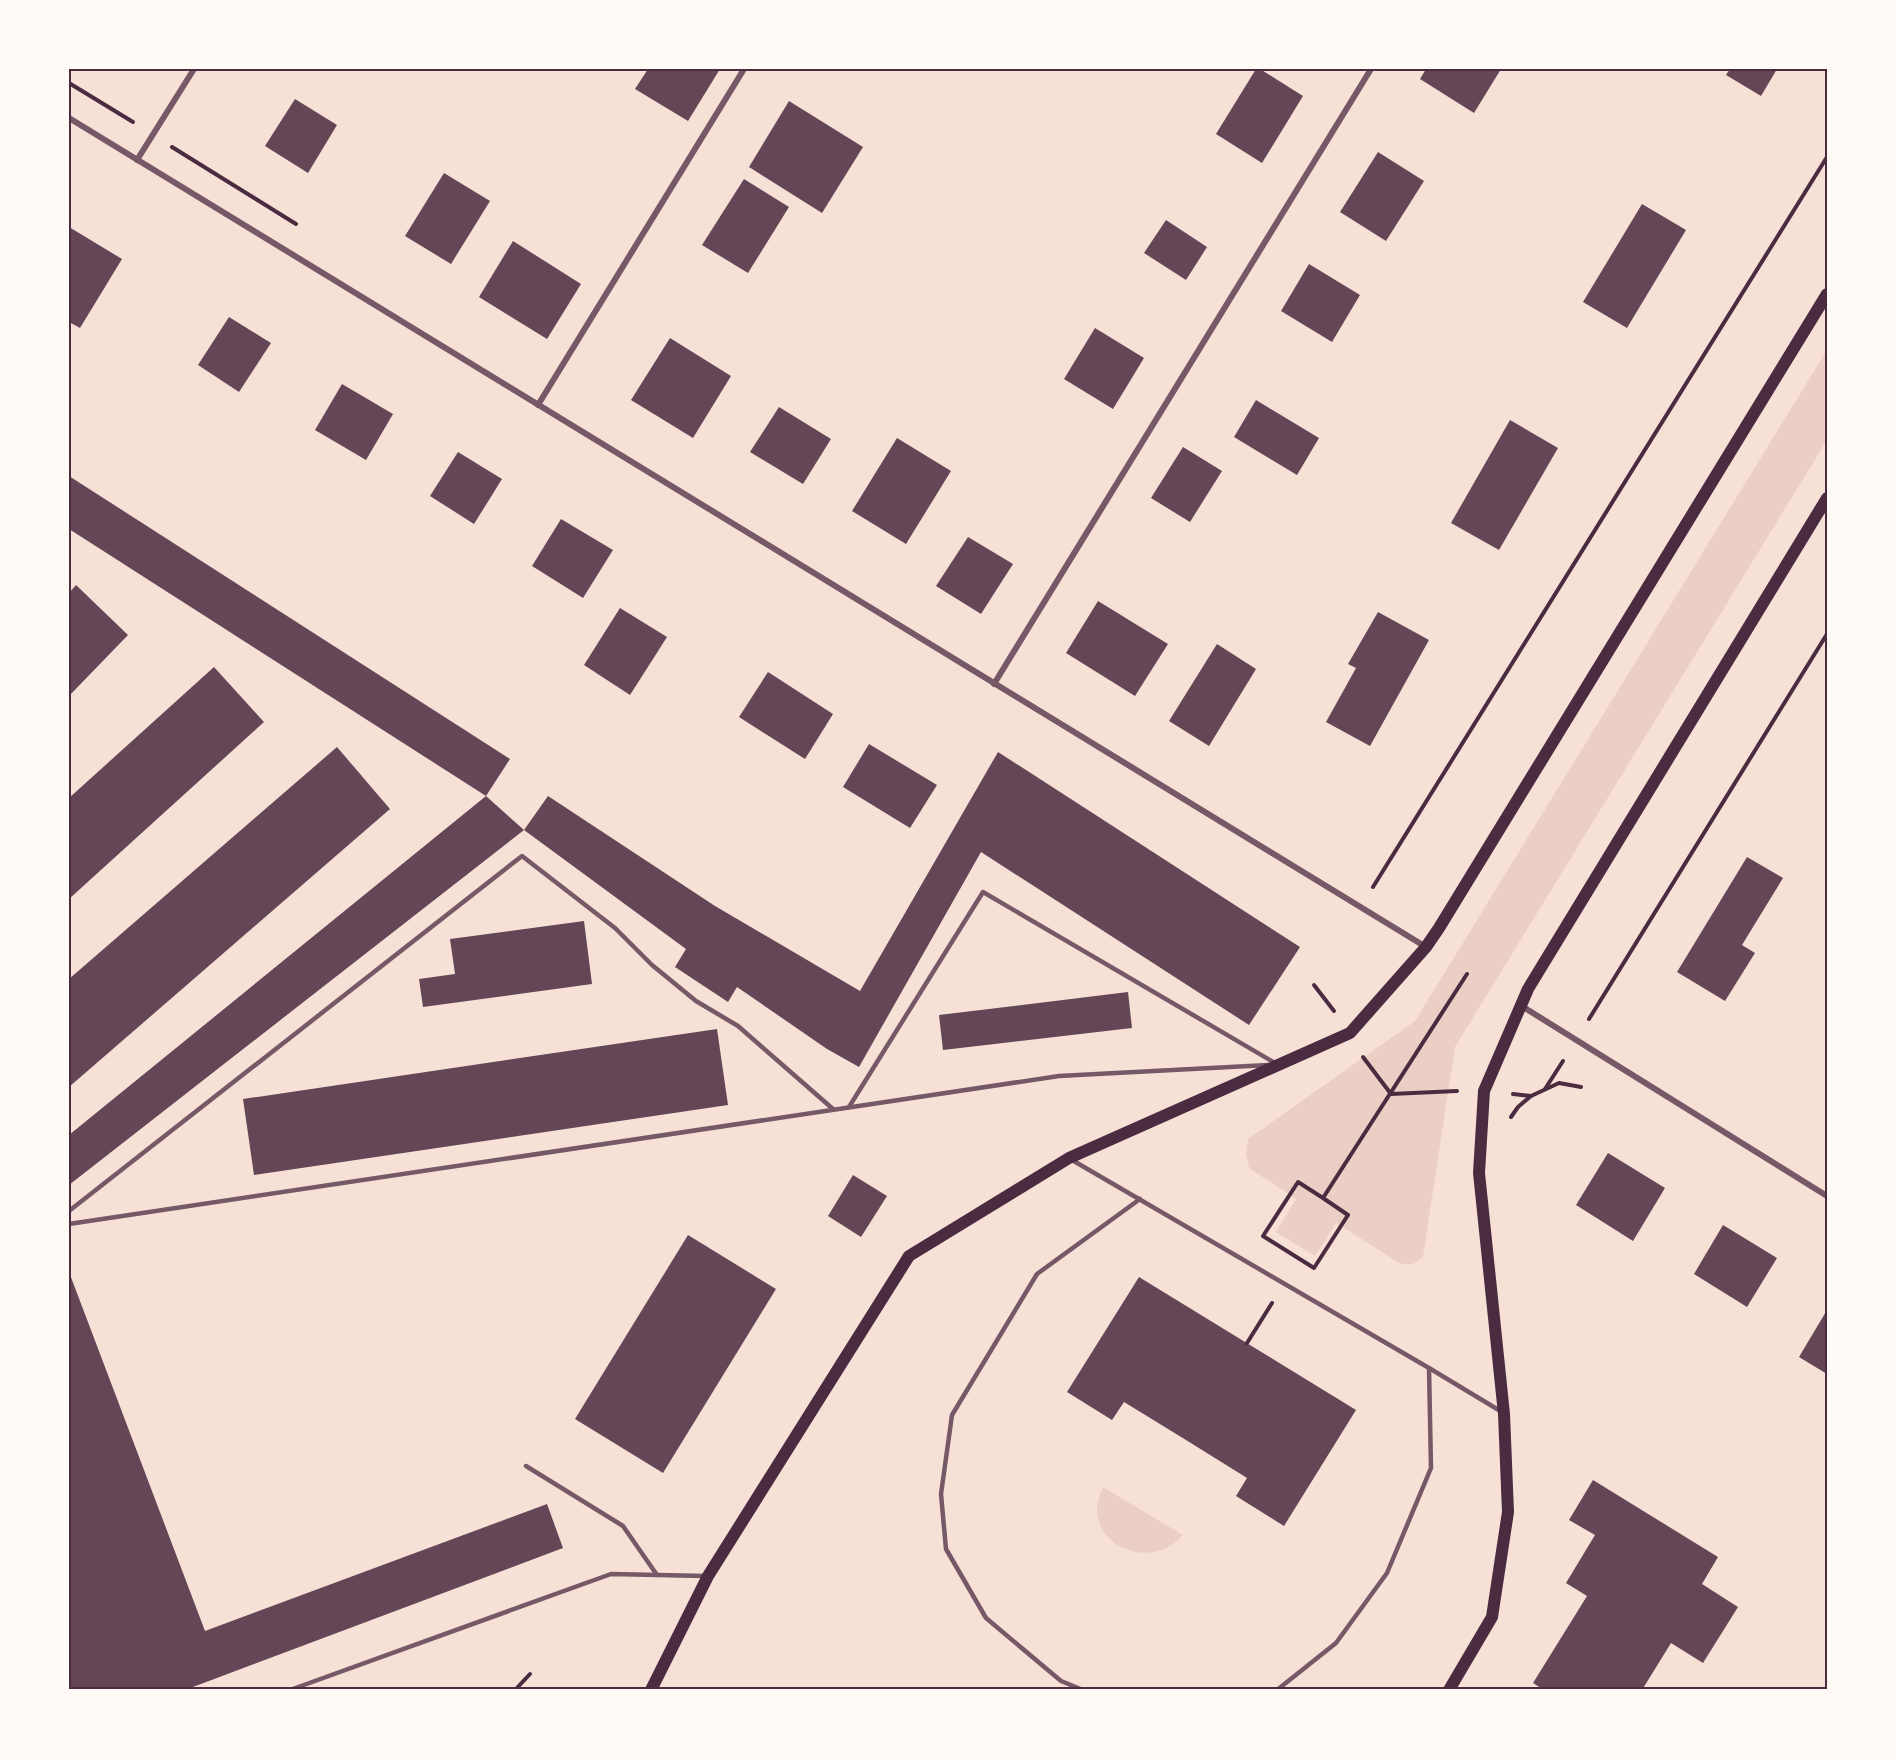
<svg xmlns="http://www.w3.org/2000/svg" width="1896" height="1759" font-family="'PT Sans Narrow',sans-serif">
	<rect width="100%" height="100%" fill="#f7e1d7"/>
	<g fill="#ebcfc5">
		<polygon points="1827,350 1827,440 1455,1047 1423,1257 1413,1264 1401,1264 1336,1223 1315,1256 1276,1232 1296,1199 1249,1168 1246,1154 1248,1139 1415,1021"/>
		<path d="M 1103,1487 L 1183,1535 C 1147,1577 1076,1538 1103,1487 Z"/>
	</g>
	<g fill="#644757">
		<polygon points="648,69 720,69 688,121 635,89"/>
		<polygon points="1256,69 1260,69 1303,96 1262,163 1216,134"/>
		<polygon points="1426,69 1501,69 1474,113 1420,79"/>
		<polygon points="1730,69 1777,69 1761,96 1726,75"/>
		<polygon points="295,99 337,125 308,173 265,146"/>
		<polygon points="789,101 863,147 822,213 749,167"/>
		<polygon points="1378,152 1424,181 1386,241 1340,212"/>
		<polygon points="444,173 490,201 451,264 405,236"/>
		<polygon points="744,179 789,207 748,273 702,245"/>
		<polygon points="1642,204 1686,230 1627,328 1583,302"/>
		<polygon points="1166,220 1207,247 1186,280 1144,253"/>
		<polygon points="69,227 122,259 80,328 69,322"/>
		<polygon points="513,241 581,284 547,339 479,297"/>
		<polygon points="1309,264 1360,295 1332,342 1281,311"/>
		<polygon points="229,317 271,343 239,392 198,365"/>
		<polygon points="1095,328 1144,358 1113,409 1064,379"/>
		<polygon points="670,338 731,376 693,438 631,400"/>
		<polygon points="342,384 393,414 366,460 315,430"/>
		<polygon points="1256,400 1319,438 1297,475 1234,437"/>
		<polygon points="779,407 831,439 803,484 750,452"/>
		<polygon points="1510,420 1558,448 1499,550 1451,523"/>
		<polygon points="897,438 951,471 906,544 852,511"/>
		<polygon points="1183,447 1222,471 1190,522 1151,498"/>
		<polygon points="458,452 502,479 474,524 430,496"/>
		<polygon points="69,476 510,759 486,796 69,529"/>
		<polygon points="561,519 613,550 583,598 532,566"/>
		<polygon points="968,537 1013,564 981,614 936,586"/>
		<polygon points="76,585 128,635 69,696 69,593"/>
		<polygon points="1098,601 1168,644 1135,696 1066,653"/>
		<polygon points="620,608 667,637 630,695 584,665"/>
		<polygon points="1378,612 1429,640 1370,746 1326,722 1356,668 1348,664"/>
		<polygon points="1217,644 1256,669 1209,746 1169,721"/>
		<polygon points="214,667 264,722 69,899 69,798"/>
		<polygon points="768,672 833,714 805,759 739,717"/>
		<polygon points="869,744 937,785 910,828 843,787"/>
		<polygon points="337,747 390,809 69,1087 69,979"/>
		<polygon points="998,752 1300,947 1249,1025 981,852 859,1067 827,1049 737,987 728,1002 675,967 686,949 524,830 69,1185 69,1135 486,796 524,830 548,796 715,906 860,991"/>
		<polygon points="1747,857 1783,878 1742,945 1755,953 1725,1001 1677,972"/>
		<polygon points="584,921 592,984 423,1007 419,979 455,974 450,939"/>
		<polygon points="1128,992 1132,1028 943,1050 939,1015"/>
		<polygon points="717,1029 728,1105 254,1175 243,1099"/>
		<polygon points="1608,1153 1665,1188 1633,1241 1576,1205"/>
		<polygon points="853,1175 887,1196 861,1237 828,1216"/>
		<polygon points="1723,1225 1777,1258 1747,1307 1694,1274"/>
		<polygon points="688,1235 776,1289 663,1473 575,1419"/>
		<polygon points="69,1272 205,1631 547,1504 563,1548 185,1690 69,1690"/>
		<polygon points="1139,1277 1356,1410 1284,1526 1236,1496 1247,1478 1186,1440 1124,1402 1112,1420 1067,1392"/>
		<polygon points="1827,1310 1827,1374 1799,1357"/>
		<polygon points="1593,1480 1718,1557 1702,1584 1738,1607 1703,1663 1671,1643 1642,1690 1544,1690 1533,1683 1587,1596 1566,1583 1595,1535 1569,1520"/>
	</g>
	<g fill="none" stroke-linecap="round" stroke-linejoin="round">
		<g stroke="#4a2c40" stroke-width="4">
			<polyline points="69,83 133,122"/>
			<polyline points="172,147 296,224"/>
			<polyline points="1373,887 1827,157"/>
			<polyline points="1314,985 1334,1011"/>
			<polyline points="1589,1019 1827,634"/>
			<polyline points="1363,1057 1391,1094 1457,1091"/>
			<polyline points="1545,1089 1563,1061"/>
			<polyline points="1513,1094 1531,1096 1559,1083 1581,1087"/>
			<polyline points="1511,1117 1518,1107 1531,1096"/>
			<polyline points="1323,1198 1348,1215 1314,1268 1263,1236 1298,1182 1323,1198 1467,974"/>
			<polyline points="1247,1343 1272,1303"/>
			<polyline points="515,1690 530,1674"/>
		</g>
		<g stroke="#755966" stroke-width="4.5">
			<polyline points="849,1107 983,892 1275,1063"/>
			<polyline points="1072,1160 1429,1368 1502,1412"/>
			<polyline points="69,1211 522,856 615,928 652,965 696,1001 738,1026 833,1109"/>
			<polyline points="69,1224 1059,1076 1268,1065"/>
			<polyline points="526,1466 623,1526 657,1575"/>
			<polyline points="290,1690 611,1574 705,1576"/>
			<polyline points="1083,1690 1061,1681 986,1618 946,1549 941,1494 952,1415 1037,1274 1140,1199"/>
			<polyline points="1277,1690 1336,1643 1387,1573 1431,1468 1429,1368"/>
		</g>
		<g stroke="#755966" stroke-width="6">
			<polyline points="69,118 1426,947"/>
			<polyline points="137,160 194,69"/>
			<polyline points="538,405 744,69"/>
			<polyline points="994,684 1371,69"/>
			<polyline points="1520,1005 1827,1196"/>
		</g>
		<g stroke="#4a2c40" stroke-width="12">
			<polyline points="651,1690 708,1576 909,1256 1069,1158 1350,1033 1426,947 1439,928 1827,294"/>
			<polyline points="1449,1690 1492,1617 1508,1512 1504,1414 1479,1173 1484,1091 1528,989 1827,498"/>
		</g>
	</g>
	<rect width="1896" height="1759" fill="none" stroke="#fffaf5" stroke-width="141"/>
	<rect x="70" y="70" width="1756" height="1618" fill="none" stroke="#4a2c40" stroke-width="2"/>
</svg>
